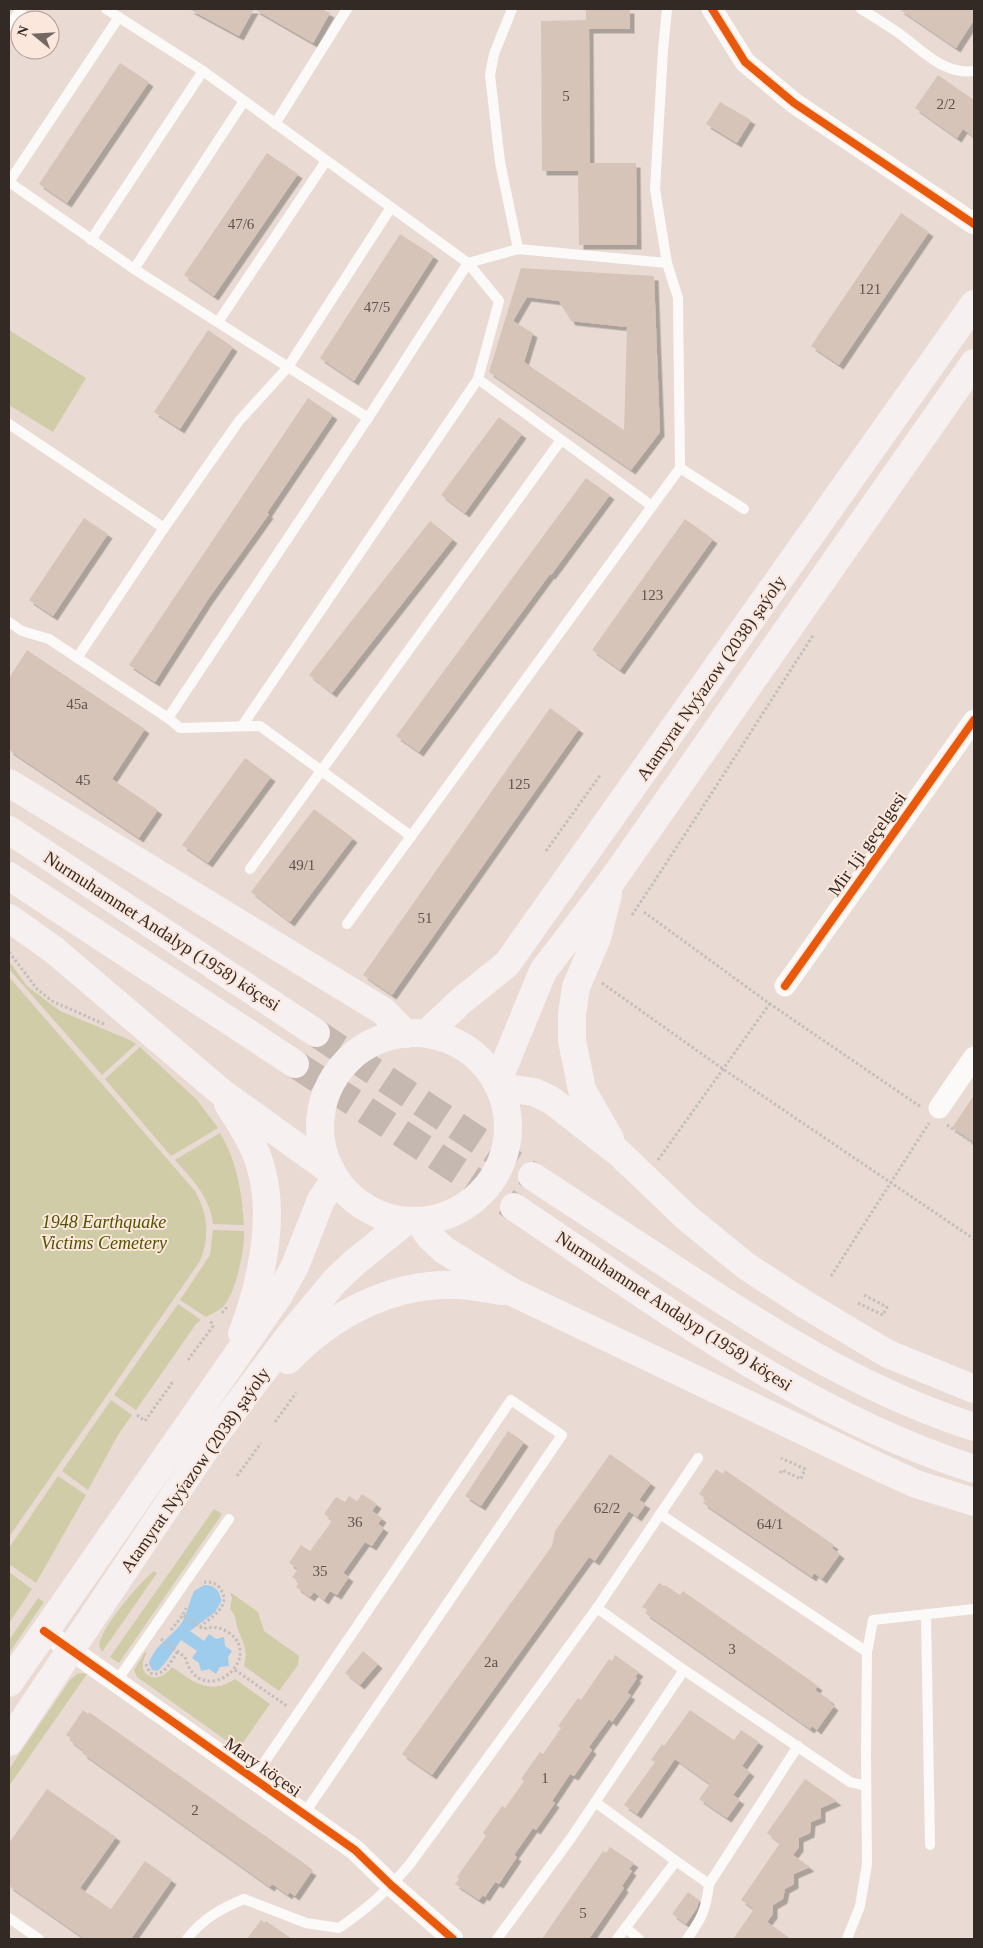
<svg xmlns="http://www.w3.org/2000/svg" width="983" height="1948" font-family="Georgia,serif">
	<defs>
		<filter id="shadow"><feDropShadow dx="4.5" dy="4.5" stdDeviation="0" flood-color="#0004"/></filter>
	</defs>
	<rect width="100%" height="100%" fill="#e9dbd3"/>
	<g fill="#d0cca8">
		<polygon points="9,330 86,378 53,432 9,405"/>
		<polygon points="9,961 27,986 60,1011 130,1040 136,1044 102,1075 9,969"/>
		<path d="M 9,977 L 195,1191 C 208,1214 210,1237 200,1261 L 9,1537 Z"/>
		<polygon points="140,1047 197,1100 218,1128 171,1156 105,1079"/>
		<path d="M 220,1133 C 237,1161 242,1193 244,1225 L 213,1224 C 210,1197 192,1179 175,1160 Z"/>
		<path d="M 213,1230 L 244,1231 C 245,1249 236,1293 223,1307 C 218,1311 211,1314 206,1317 L 180,1300 L 210,1255 Z"/>
		<polygon points="178,1304 201,1320 196,1324 136,1410 114,1395"/>
		<polygon points="111,1400 132,1415 118,1435 88,1490 62,1471"/>
		<polygon points="58,1476 86,1495 36,1583 9,1564 9,1548"/>
		<polygon points="214,1509 222,1514 119,1663 110,1657"/>
		<path d="M 154,1571 L 157,1573 L 102,1652 L 99,1645 C 102,1626 139,1583 154,1571 Z"/>
		<polygon points="9,1572 32,1589 9,1623"/>
		<path d="M 230,1592 L 258,1612 L 264,1631 L 299,1656 L 298,1665 L 279,1691 L 244,1666 C 248,1649 244,1646 239,1632 C 235,1624 237,1615 230,1609 L 232,1598 Z"/>
		<polygon points="38,1598 44,1602 9,1653 9,1640"/>
		<path d="M 145,1652 L 147,1653 C 133,1674 157,1688 172,1667 C 194,1682 209,1696 235,1679 L 270,1704 L 242,1744 L 234,1746 L 137,1677 L 134,1670 Z"/>
		<polygon points="81,1673 87,1674 9,1786 9,1769 70,1680 77,1674"/>
	</g>
	<path fill="#9dccec" d="M 204,1585 C 215,1585 221,1591 221,1602 L 215,1612 L 190,1631 L 204,1641 L 209,1634 L 216,1639 L 224,1637 L 225,1646 L 232,1651 L 228,1657 L 229,1666 L 220,1667 L 216,1674 L 209,1669 L 201,1671 L 199,1663 L 192,1658 L 197,1651 L 181,1640 C 175,1648 164,1667 157,1671 L 152,1670 L 149,1663 C 155,1645 170,1638 181,1624 C 188,1613 189,1602 194,1591 Z"/>
	<g fill="#d7c4b9" fill-rule="evenodd" filter="url(#shadow)">
		<polygon points="189,9 322,9 330,13 313,43 254,9 239,36"/>
		<polygon points="586,9 630,9 630,29 589,29 590,163 636,163 637,245 579,245 578,171 542,171 541,21 586,20"/>
		<polygon points="899,9 974,9 974,20 956,48"/>
		<polygon points="120,63 149,82 67,203 39,184"/>
		<polygon points="938,75 974,100 974,137 963,129 957,138 915,108"/>
		<polygon points="720,102 751,120 737,143 706,124"/>
		<polygon points="267,153 298,174 214,296 184,275"/>
		<polygon points="901,213 929,232 839,365 811,346"/>
		<polygon points="400,234 434,256 354,381 320,358"/>
		<path d="M 521,268 L 654,276 L 660,432 L 631,470 L 489,372 ZM 527,297 L 559,301 L 571,321 L 627,327 L 624,430 L 524,362 L 533,333 L 513,321 Z"/>
		<polygon points="208,330 233,347 180,429 154,412"/>
		<polygon points="308,398 333,415 267,513 269,514 209,598 155,682 129,665"/>
		<polygon points="499,417 522,434 465,513 441,495"/>
		<polygon points="586,478 610,495 551,575 550,574 419,752 396,736"/>
		<polygon points="84,518 108,534 53,616 29,600"/>
		<polygon points="685,519 713,539 620,670 592,650"/>
		<polygon points="430,521 453,539 332,693 309,675"/>
		<polygon points="27,650 145,729 112,779 158,810 139,838 9,750 9,678"/>
		<polygon points="550,708 579,729 392,995 363,975"/>
		<polygon points="245,758 271,777 208,863 182,845"/>
		<polygon points="314,809 353,838 290,922 251,892"/>
		<polygon points="974,1095 974,1142 952,1128"/>
		<polygon points="508,1431 524,1442 481,1506 465,1496"/>
		<polygon points="610,1454 651,1483 639,1500 646,1504 637,1517 629,1511 595,1561 589,1557 432,1775 402,1754 552,1546 555,1531"/>
		<polygon points="716,1469 723,1474 725,1470 834,1545 832,1548 840,1554 822,1579 814,1573 812,1577 703,1503 706,1499 699,1494"/>
		<polygon points="362,1494 377,1504 372,1511 382,1518 378,1524 384,1528 372,1546 365,1542 343,1573 349,1577 337,1595 330,1591 324,1600 314,1592 310,1597 296,1587 299,1582 292,1577 298,1569 289,1563 301,1545 310,1551 327,1528 332,1520 324,1514 336,1497 345,1502 349,1496 357,1501"/>
		<polygon points="659,1583 664,1586 665,1585 680,1595 683,1591 818,1686 815,1690 830,1700 829,1702 834,1706 817,1730 812,1726 810,1729 645,1613 648,1610 642,1607"/>
		<polygon points="363,1651 378,1664 360,1685 345,1673"/>
		<polygon points="615,1655 639,1672 635,1677 637,1678 627,1693 631,1695 612,1722 609,1719 589,1747 592,1750 574,1776 570,1774 552,1801 555,1803 536,1830 533,1828 514,1855 517,1857 499,1884 495,1882 485,1897 483,1895 479,1900 455,1884 459,1879 457,1877 486,1836 483,1833 502,1806 505,1808 524,1781 521,1779 540,1752 543,1754 561,1728 558,1726 578,1698 581,1700 609,1659 612,1661"/>
		<polygon points="83,1710 88,1714 89,1712 308,1866 307,1868 312,1871 295,1896 289,1892 288,1895 272,1884 270,1887 82,1753 84,1751 69,1740 71,1738 66,1735"/>
		<polygon points="690,1710 734,1740 741,1730 759,1742 742,1766 750,1772 733,1795 740,1800 727,1818 699,1799 710,1784 675,1759 637,1814 624,1805 655,1762 651,1760 662,1744 664,1746"/>
		<polygon points="805,1779 837,1801 821,1808 821,1818 811,1822 810,1833 799,1838 799,1847 793,1855 810,1867 794,1874 794,1884 785,1889 783,1899 773,1905 773,1914 767,1922 791,1939 733,1939 754,1909 741,1900 780,1843 767,1833"/>
		<polygon points="47,1789 116,1837 80,1888 111,1909 145,1861 172,1880 131,1939 85,1939 9,1886 9,1843"/>
		<polygon points="610,1847 634,1863 629,1869 632,1871 622,1886 624,1888 589,1939 542,1939 603,1851 606,1853"/>
		<polygon points="688,1892 699,1900 697,1908 686,1924 672,1914"/>
		<polygon points="261,1920 265,1923 266,1921 292,1939 247,1939"/>
	</g>
	<g fill="none" stroke-linecap="round" stroke-linejoin="round">
		<g stroke="#c5b8b0" stroke-width="28" stroke-dasharray="28 14" stroke-linecap="butt">
			<polyline points="316,1033 532,1176"/>
			<polyline points="295,1064 514,1207"/>
		</g>
		<g stroke="#c4bebc" stroke-width="3" stroke-dasharray="2.5 2.5" stroke-linecap="butt">
			<polyline points="546,851 601,774"/>
			<polyline points="644,912 770,1004 921,1107"/>
			<path d="M 632,915 C 694,822 753,728 814,634"/>
			<polyline points="9,952 37,989 52,1001 106,1025"/>
			<polyline points="602,983 723,1069 974,1239"/>
			<polyline points="947,1125 974,1144"/>
			<polyline points="658,1160 771,1002"/>
			<polyline points="831,1276 929,1123"/>
			<polyline points="858,1303 883,1315 887,1307 864,1295"/>
			<polyline points="222,1313 227,1307"/>
			<polyline points="188,1360 213,1326 210,1320"/>
			<polyline points="137,1415 145,1421 174,1380"/>
			<polyline points="275,1422 296,1393"/>
			<polyline points="780,1473 782,1470 801,1479 805,1469 781,1458"/>
			<polyline points="237,1476 261,1443"/>
			<path d="M 200,1627 C 211,1617 234,1605 219,1587 C 214,1582 208,1581 201,1583"/>
			<polyline points="171,1630 183,1615 186,1608"/>
			<path d="M 161,1639 L 185,1657 C 201,1713 267,1658 228,1632 C 220,1627 211,1626 203,1629 L 181,1614"/>
			<path d="M 146,1664 L 150,1673 C 164,1678 171,1661 178,1651"/>
			<polyline points="235,1670 287,1706"/>
		</g>
		<g stroke="#fcfaf8" stroke-width="10">
			<polyline points="106,9 203,71 468,263 518,249 667,263"/>
			<polyline points="512,9 494,54 490,75 500,162 518,249"/>
			<polyline points="667,9 663,50 655,189 667,263 678,298 680,468 744,509"/>
			<path d="M 861,9 C 874,17 887,25 900,34 C 923,51 944,75 974,71"/>
			<polyline points="9,26 21,9"/>
			<polyline points="275,124 347,9"/>
			<polyline points="9,182 134,269 368,418 468,263 499,301 478,379 652,506"/>
			<polyline points="9,182 119,17"/>
			<polyline points="91,240 203,71"/>
			<polyline points="134,269 244,101"/>
			<polyline points="218,322 326,161"/>
			<polyline points="9,424 164,528"/>
			<polyline points="9,622 22,631 49,639 168,718 180,728 260,726 411,836"/>
			<polyline points="77,658 164,528 239,421 288,367 390,209"/>
			<polyline points="168,718 368,418"/>
			<polyline points="242,726 478,379"/>
			<polyline points="250,869 561,440"/>
			<polyline points="347,924 680,468"/>
			<polyline points="660,1514 867,1652"/>
			<polyline points="597,1608 684,1670 850,1782 866,1786"/>
			<polyline points="926,1614 930,1845"/>
			<polyline points="116,1682 229,1519"/>
			<polyline points="253,1779 511,1400 562,1435 304,1814"/>
			<polyline points="595,1802 676,1861"/>
			<polyline points="9,1918 39,1939"/>
			<polyline points="626,1928 639,1939"/>
			<path d="M 187,1939 C 202,1919 222,1908 244,1899 L 306,1923 L 339,1928 C 368,1908 387,1891 410,1864 L 597,1608 L 698,1458"/>
			<polyline points="497,1939 571,1838 684,1670"/>
			<polyline points="617,1939 676,1861 709,1884 798,1746"/>
			<path d="M 687,1939 C 702,1918 706,1910 709,1884"/>
			<polyline points="847,1939 860,1906 867,1864 866,1754 867,1652 873,1620 974,1609"/>
		</g>
		<g stroke="#fcfaf8" stroke-width="21">
			<polyline points="712,9 745,62 794,103 974,224"/>
			<polyline points="785,986 974,720"/>
			<polyline points="939,1108 974,1057"/>
			<polyline points="44,1631 355,1850 391,1885 453,1939"/>
		</g>
		<g stroke="#f7f0f0" stroke-width="28">
			<polyline points="9,783 383,1011 406,1034"/>
			<polyline points="9,830 316,1033"/>
			<polyline points="9,876 295,1064"/>
			<polyline points="608,894 597,938 576,987 572,1014 572,1040 582,1090 610,1139"/>
			<polyline points="9,918 54,950 221,1092 331,1171"/>
			<polyline points="427,1033 461,1001 507,964 974,304"/>
			<circle cx="414" cy="1127" r="94"/>
			<polyline points="497,1083 543,971 611,882 974,363"/>
			<polyline points="499,1087 534,1092 551,1100 619,1153 686,1217 746,1266 806,1305 888,1354 974,1389"/>
			<path d="M 228,1104 C 242,1126 256,1146 262,1172 C 275,1221 260,1288 242,1334"/>
			<path d="M 532,1176 C 584,1210 636,1244 688,1278 C 778,1337 871,1394 974,1427"/>
			<path d="M 514,1207 C 660,1305 805,1415 974,1469"/>
			<polyline points="419,1221 430,1237 444,1250 512,1292 877,1466 916,1484 974,1502"/>
			<path d="M 288,1360 C 330,1316 390,1283 454,1285 C 470,1285 487,1289 503,1291"/>
			<polyline points="9,1683 279,1295 295,1266 321,1200 335,1179"/>
			<polyline points="9,1742 212,1439 290,1335 335,1281 354,1263 406,1221"/>
		</g>
		<g stroke="#fce7dc" stroke-width="11">
			<g id="cycleway">
				<polyline points="712,9 745,62 794,103 974,224"/>
				<polyline points="785,986 974,720"/>
				<polyline points="44,1631 355,1850 391,1885 453,1939"/>
			</g>
		</g>
		<use href="#cycleway" stroke="#e8590c" stroke-width="8"/>
	</g>
	<g text-anchor="middle" stroke-width="4" stroke-linejoin="round" paint-order="stroke">
		<g font-size="15" fill="#5e524c">
			<text x="566" y="101">5</text>
			<text x="946" y="109">2/2</text>
			<text x="241" y="229">47/6</text>
			<text x="870" y="294">121</text>
			<text x="377" y="312">47/5</text>
			<text x="652" y="600">123</text>
			<text x="77" y="709">45a</text>
			<text x="83" y="785">45</text>
			<text x="519" y="789">125</text>
			<text x="302" y="870">49/1</text>
			<text x="425" y="923">51</text>
			<text x="607" y="1513">62/2</text>
			<text x="355" y="1527">36</text>
			<text x="770" y="1529">64/1</text>
			<text x="320" y="1576">35</text>
			<text x="732" y="1654">3</text>
			<text x="491" y="1667">2a</text>
			<text x="545" y="1783">1</text>
			<text x="195" y="1815">2</text>
			<text x="583" y="1918">5</text>
		</g>
		<g font-size="18" fill="#342a25" stroke="#fce7dc">
			<text transform="translate(711 678) rotate(-55)" y="6">Atamyrat Nyýazow (2038) şaýoly</text>
			<text transform="translate(867 844) rotate(-55)" y="6">Mir 1ji geçelgesi</text>
			<text transform="translate(162 931) rotate(33)" y="6">Nurmuhammet Andalyp (1958) köçesi</text>
			<text transform="translate(674 1311) rotate(33)" y="6">Nurmuhammet Andalyp (1958) köçesi</text>
			<text transform="translate(195 1470) rotate(-55)" y="6">Atamyrat Nyýazow (2038) şaýoly</text>
			<text transform="translate(263 1767) rotate(35)" y="6">Mary köçesi</text>
		</g>
		<g font-size="18" font-style="italic" fill="#525301" stroke="#fce7dc">
			<text x="104" y="1228">1948 Earthquake<tspan x="104" dy="21">Victims Cemetery</tspan></text>
		</g>
	</g>
	<rect width="983" height="1948" fill="none" stroke="#342a25" stroke-width="20"/>
	<g transform="translate(35 35) rotate(288)"><circle r="24" fill="#fce7dc" stroke="#ac9b93"/>
	<path d="M0-4L9 19L0 12L-9 19Z" fill="#736862"/>
	<text y="-8" font-size="14" font-weight="bold" text-anchor="middle" fill="#342a25">N</text>
	</g>
</svg>
